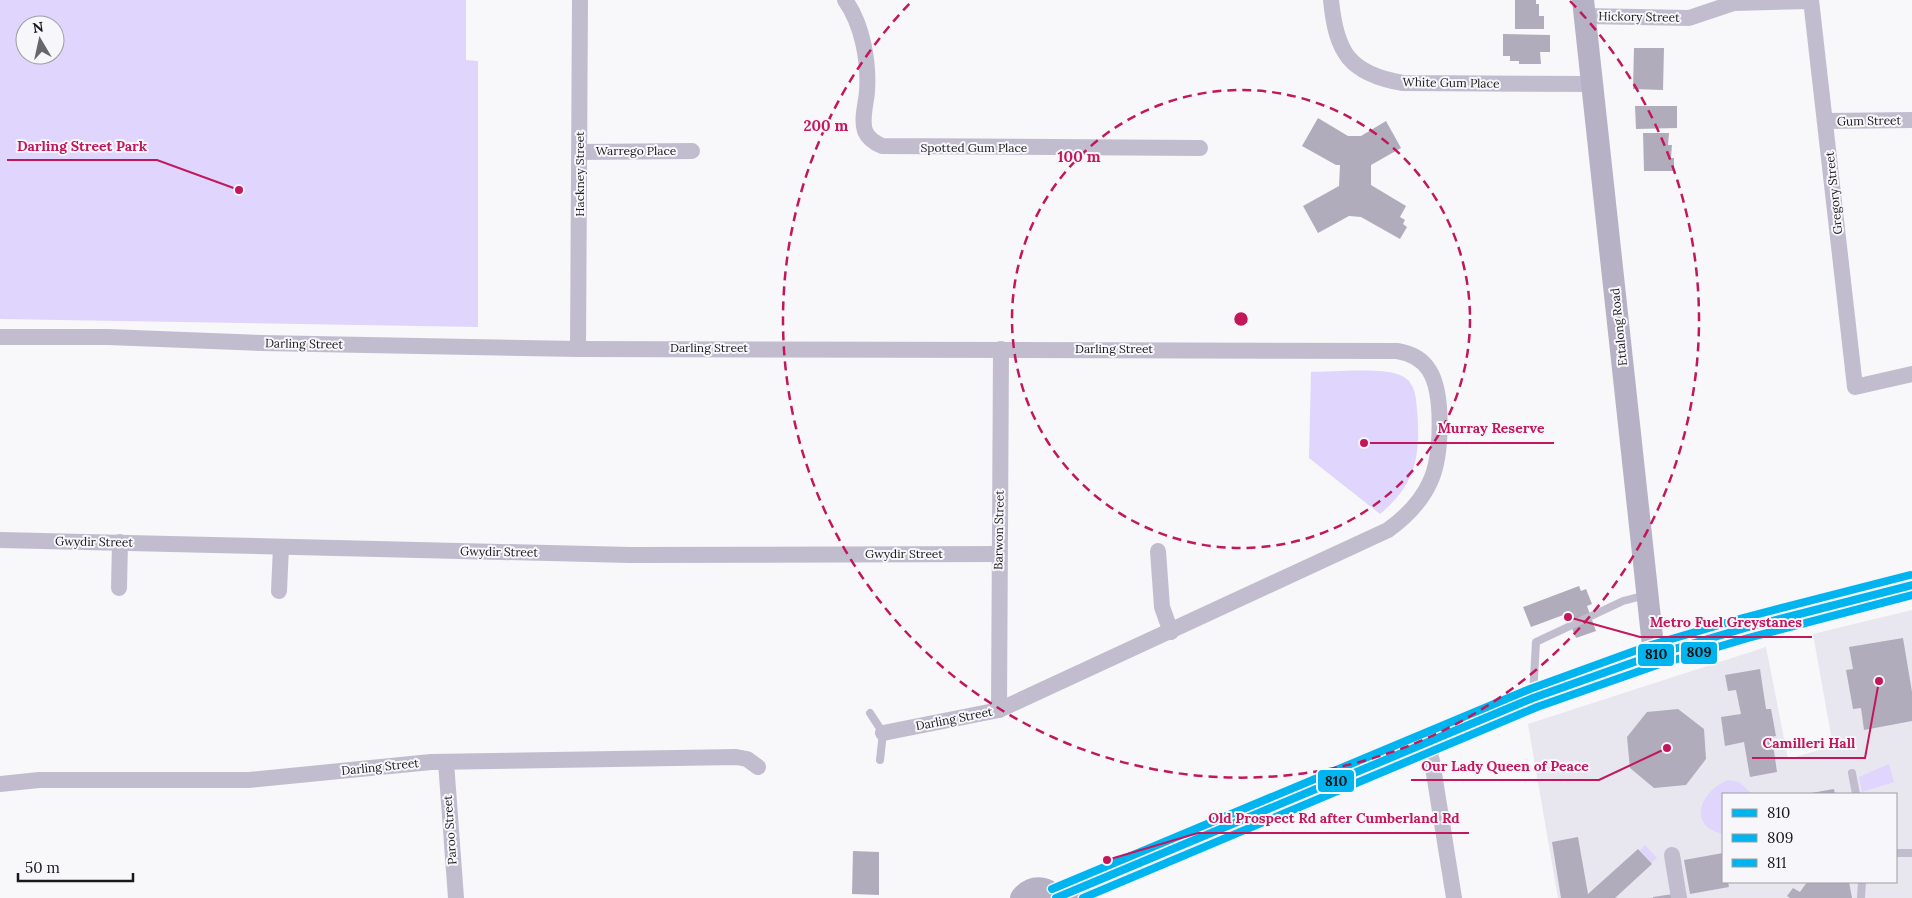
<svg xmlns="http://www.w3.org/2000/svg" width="1912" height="898" font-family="Lora,serif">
	<rect width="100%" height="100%" fill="#f8f7fa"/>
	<path fill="#e8e6ee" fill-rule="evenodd" d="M 1912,610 L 1912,898 L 1558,898 L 1528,724 L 1766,647 L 1788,759 L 1833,746 L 1813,634 ZM 1723,794 L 1896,794 L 1896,882 L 1723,882 Z"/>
	<g fill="#e0d5fc" fill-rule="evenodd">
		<path d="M 0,0 L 466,0 L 466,60 L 478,61 L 478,327 L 0,319 ZM 25,25 L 55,25 L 55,55 L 25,55 Z"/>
		<path d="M 1311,372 C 1334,372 1384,367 1402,376 C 1415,382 1416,397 1417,409 C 1421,455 1416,484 1380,514 L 1309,458 Z"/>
		<polygon points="1889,764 1894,782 1862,792 1859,777"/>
		<path d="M 1728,780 L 1739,782 L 1752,794 L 1723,794 L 1723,834 C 1686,825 1701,791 1728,780 Z"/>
		<polygon points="1645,845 1657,858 1651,863 1640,850"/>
	</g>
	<g fill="#b1acbc">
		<polygon points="1515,0 1536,0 1536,4 1539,4 1539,16 1544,16 1544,29 1515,29"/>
		<polygon points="1503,34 1550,35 1550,52 1540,52 1541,64 1519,64 1519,61 1510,61 1510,56 1503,56"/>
		<polygon points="1634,48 1664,48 1663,90 1633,89"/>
		<polygon points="1635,106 1677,106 1677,128 1636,129"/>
		<polygon points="1318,118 1348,136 1361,136 1386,121 1401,148 1371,165 1371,185 1406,206 1400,217 1405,220 1403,224 1407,227 1400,239 1361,217 1349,216 1318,233 1303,206 1339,186 1340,165 1336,165 1302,146"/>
		<polygon points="1643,133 1669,133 1668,145 1672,145 1671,158 1674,158 1674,171 1644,171"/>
		<polygon points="1579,586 1581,591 1586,589 1592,604 1587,606 1596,631 1576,638 1566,614 1531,627 1523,607"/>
		<polygon points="1903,638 1912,692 1912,721 1864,730 1861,708 1853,709 1846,670 1853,669 1849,647"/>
		<polygon points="1760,669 1766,709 1771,709 1776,736 1772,737 1777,772 1750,777 1744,742 1725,746 1721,717 1741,714 1736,690 1728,691 1725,675"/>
		<polygon points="1678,709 1704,729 1706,759 1686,785 1654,788 1630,768 1627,737 1647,712"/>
		<polygon points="1834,789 1835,794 1811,794 1811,793"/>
		<polygon points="1578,837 1588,894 1638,849 1652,864 1615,898 1561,898 1552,842"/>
		<polygon points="853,851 879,852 879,895 852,894"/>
		<polygon points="1723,853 1723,882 1728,882 1729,887 1690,894 1684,860"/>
		<polygon points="1807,882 1849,882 1852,898 1790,898 1787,896 1793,888 1800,892"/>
		<polygon points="1673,894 1674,898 1653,898 1653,897"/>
	</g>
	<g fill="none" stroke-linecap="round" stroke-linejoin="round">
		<g stroke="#c2bdce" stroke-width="8">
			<polyline points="1533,696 1536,642 1623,601 1646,595"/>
			<polyline points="870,713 883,733 880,760"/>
			<polyline points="1852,773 1856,794"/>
			<polyline points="1896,853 1912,853"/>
			<polyline points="1861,898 1862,882"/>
		</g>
		<g stroke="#c2bdce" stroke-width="16">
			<path d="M 845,0 C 863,25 869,63 867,92 C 866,104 861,119 865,131 C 868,138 875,143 882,146 L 1200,148"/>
			<path d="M 1331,0 C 1336,52 1349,74 1403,83 L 1592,84"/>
			<polyline points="1811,0 1855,387 1912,374"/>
			<polyline points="1585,16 1689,18 1734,3 1811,1"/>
			<polyline points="1826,121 1912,120"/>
			<polyline points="580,152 692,151"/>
			<path d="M 0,337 L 108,337 L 262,343 L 578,349 L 1397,351 C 1410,353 1422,359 1429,370 C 1444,393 1442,457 1430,482 C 1421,502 1406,517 1388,530 L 999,710 L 883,733"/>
			<polyline points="578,349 580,0"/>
			<polyline points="0,540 630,555 999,554"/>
			<polyline points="1158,551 1162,607 1171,632"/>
			<polyline points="119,588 120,542"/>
			<polyline points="279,591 281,547"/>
			<polyline points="999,710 1001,349"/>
			<polyline points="1427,742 1432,761 1454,898"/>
			<polyline points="446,762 456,898"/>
			<polyline points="0,784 39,780 249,780 431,762 736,757 747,759 758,767"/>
			<polyline points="1672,855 1679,898"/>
		</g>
		<g stroke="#b7b1c5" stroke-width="22">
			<polyline points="1583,0 1654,655"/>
			<path d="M 1021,898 C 1031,885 1046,885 1056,898"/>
			<polyline points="1056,898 1206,837 1533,698 1654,655 1745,628 1912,585"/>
		</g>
		<g stroke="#f7f6fb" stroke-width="11">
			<polyline id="bus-1" points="1056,898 1533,698 1654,655 1745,628 1912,585"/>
		</g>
		<g stroke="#f7f6fb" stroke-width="11">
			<polyline id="bus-2" points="1083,898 1537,707 1657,665 1748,638 1912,595"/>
		</g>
		<g stroke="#f7f6fb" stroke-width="11">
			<polyline id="bus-3" points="1052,889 1530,689 1651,645 1743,618 1910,575"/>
		</g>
		<use href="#bus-1" stroke="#00b5ef" stroke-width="8"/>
		<use href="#bus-2" stroke="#00b5ef" stroke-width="8"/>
		<use href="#bus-3" stroke="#00b5ef" stroke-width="8"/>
	</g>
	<g fill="none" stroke="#c2185b" stroke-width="2.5" stroke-dasharray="9 6">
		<circle cx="1241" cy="319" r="229"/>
		<path d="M1570 1A458 458 0 1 1 912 1"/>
	</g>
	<g text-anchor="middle" stroke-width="4" stroke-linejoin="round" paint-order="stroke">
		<g font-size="12" fill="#19181a" stroke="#f7f6fb">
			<text transform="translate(1639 17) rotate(1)" y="4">Hickory Street</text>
			<text transform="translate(1451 83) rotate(1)" y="4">White Gum Place</text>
			<text transform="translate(1869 121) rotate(-1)" y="4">Gum Street</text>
			<text x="974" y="152">Spotted Gum Place</text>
			<text x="636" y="155">Warrego Place</text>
			<text transform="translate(580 174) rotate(-90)" y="4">Hackney Street</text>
			<text transform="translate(1834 193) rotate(-96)" y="4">Gregory Street</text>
			<text transform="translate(1619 327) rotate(-96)" y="4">Ettalong Road</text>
			<text transform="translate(304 344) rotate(1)" y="4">Darling Street</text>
			<text x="709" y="352">Darling Street</text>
			<text x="1114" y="353">Darling Street</text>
			<text transform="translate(999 530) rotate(-89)" y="4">Barwon Street</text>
			<text transform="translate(94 542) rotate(1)" y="4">Gwydir Street</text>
			<text transform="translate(499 552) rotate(1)" y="4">Gwydir Street</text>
			<text x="904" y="558">Gwydir Street</text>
			<text transform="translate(954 719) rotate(-11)" y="4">Darling Street</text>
			<text transform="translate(380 767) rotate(-6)" y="4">Darling Street</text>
			<text transform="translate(450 830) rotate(-94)" y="4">Paroo Street</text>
		</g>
	</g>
	<circle cx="1241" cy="319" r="8" fill="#c2185b" stroke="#f7f6fb" stroke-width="2.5"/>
	<g font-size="15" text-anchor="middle" font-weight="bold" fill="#c2185b" stroke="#f7f6fb" stroke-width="4" stroke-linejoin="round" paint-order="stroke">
		<text x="826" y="131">200 m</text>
		<text x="1079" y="162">100 m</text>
	</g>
	<path fill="none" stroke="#c2185b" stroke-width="2" d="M239 190L157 160H7M1364 443L1427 443H1554M1568 617L1640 637H1812M1879 681L1865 758H1752M1667 748L1599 780H1411M1107 860L1198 833H1469"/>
	<g fill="#c2185b" stroke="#f7f6fb" stroke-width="2">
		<circle cx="239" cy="190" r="5"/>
		<circle cx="1364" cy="443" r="5"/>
		<circle cx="1568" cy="617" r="5"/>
		<circle cx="1879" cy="681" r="5"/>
		<circle cx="1667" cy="748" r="5"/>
		<circle cx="1107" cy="860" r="5"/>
	</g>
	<g font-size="14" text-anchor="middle" font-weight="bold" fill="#c2185b" stroke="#f7f6fb" stroke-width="4" stroke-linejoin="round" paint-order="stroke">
		<text x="82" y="151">Darling Street Park</text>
		<text x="1491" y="433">Murray Reserve</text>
		<text x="1726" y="627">Metro Fuel Greystanes</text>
		<text x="1809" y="748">Camilleri Hall</text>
		<text x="1505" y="771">Our Lady Queen of Peace</text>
		<text x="1334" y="823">Old Prospect Rd after Cumberland Rd</text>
	</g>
	<g stroke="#f7f6fb" stroke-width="2">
		<rect x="1680" y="641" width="38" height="24" rx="5" fill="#00b5ef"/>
		<rect x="1637" y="643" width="38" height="24" rx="5" fill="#00b5ef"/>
		<rect x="1317" y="769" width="38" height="24" rx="5" fill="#00b5ef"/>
	</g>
	<g font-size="14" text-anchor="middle" font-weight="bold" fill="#111">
		<text x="1699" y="657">809</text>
		<text x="1656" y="659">810</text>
		<text x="1336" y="786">810</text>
	</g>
	<rect x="1722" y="793" width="175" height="90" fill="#f7f6fb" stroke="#9e9da1"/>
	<rect x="1732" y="809" width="25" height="8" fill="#00b5ef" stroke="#9e9da1"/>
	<text x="1767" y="818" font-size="15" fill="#19181a">810</text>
	<rect x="1732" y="834" width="25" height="8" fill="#00b5ef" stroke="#9e9da1"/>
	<text x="1767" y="843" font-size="15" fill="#19181a">809</text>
	<rect x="1732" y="859" width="25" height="8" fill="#00b5ef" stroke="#9e9da1"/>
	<text x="1767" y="868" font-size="15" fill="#19181a">811</text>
	<g transform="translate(40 40) rotate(351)"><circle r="24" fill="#f7f6fb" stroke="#9e9da1"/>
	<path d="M0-4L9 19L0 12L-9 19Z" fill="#676668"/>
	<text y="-8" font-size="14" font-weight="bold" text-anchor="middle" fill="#19181a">N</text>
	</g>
	<path d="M18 873v8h115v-8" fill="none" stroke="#19181a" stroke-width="2.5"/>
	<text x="25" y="873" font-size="15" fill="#19181a" stroke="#f7f6fb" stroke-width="4" paint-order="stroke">50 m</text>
</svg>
